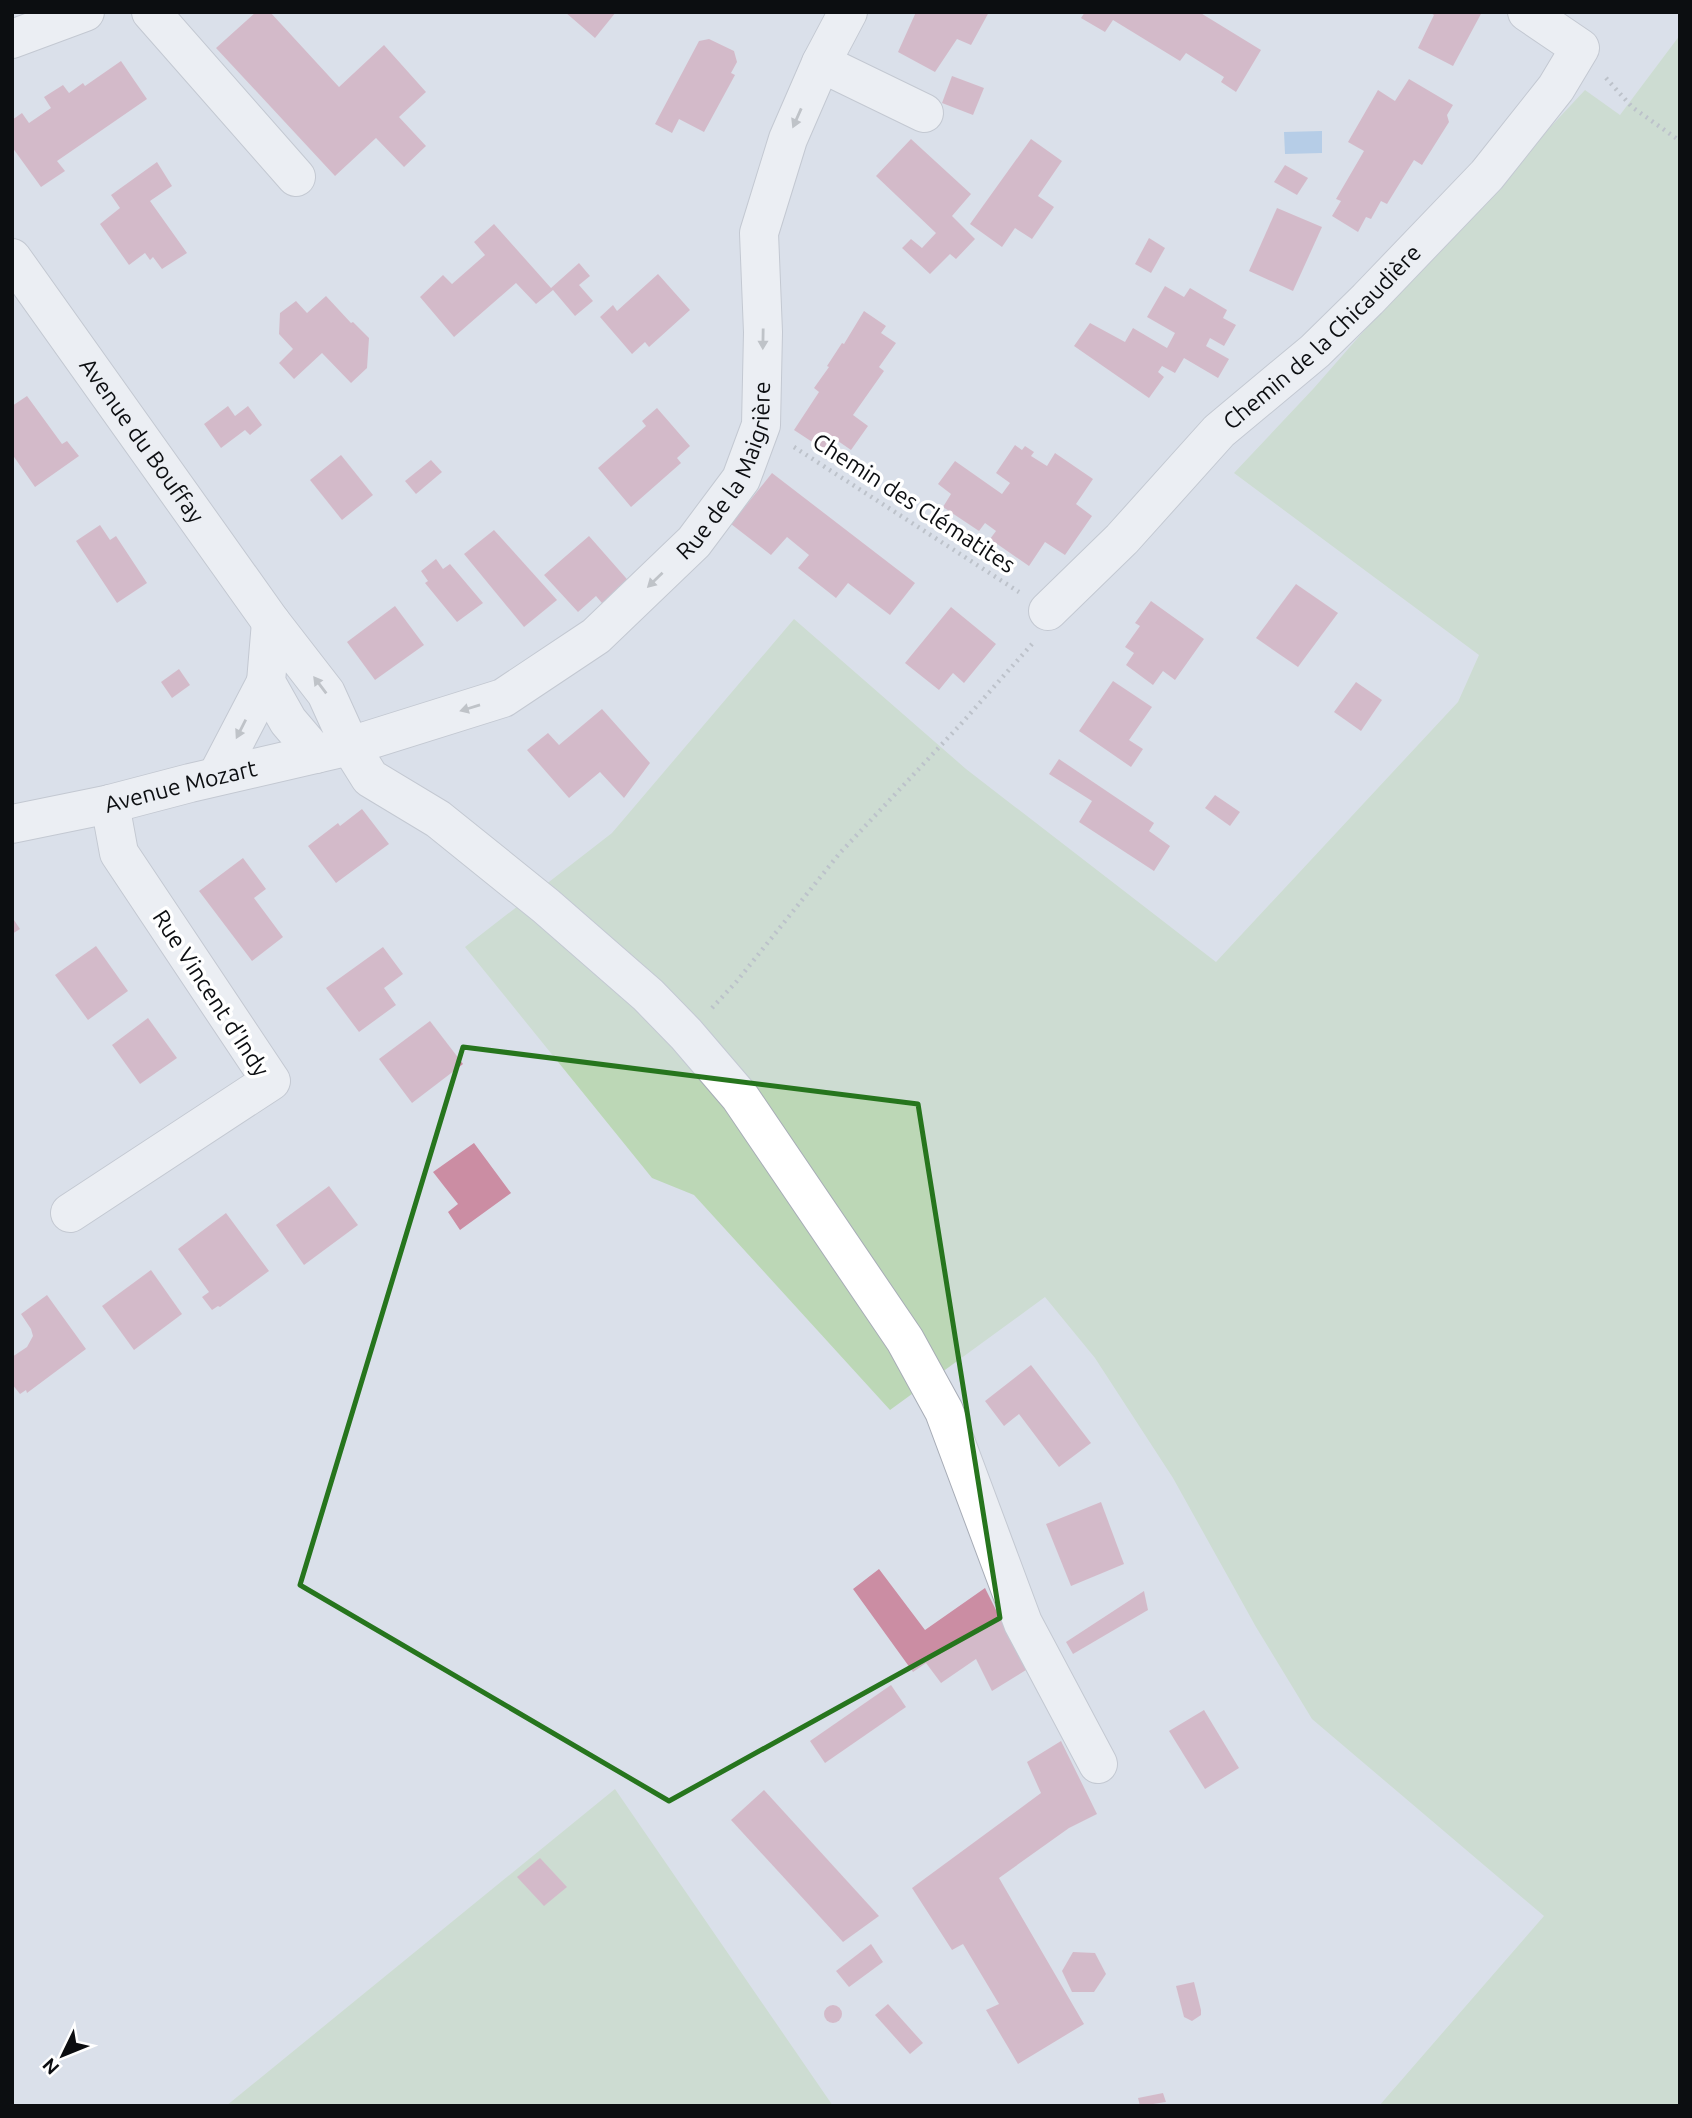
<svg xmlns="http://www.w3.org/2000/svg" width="1692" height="2118" font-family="Ubuntu,sans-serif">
	<rect width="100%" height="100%" fill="#dae0ea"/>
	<g fill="#bcd7b6">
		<polygon points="1680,35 1680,2106 1379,2106 1544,1916 1312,1719 1256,1627 1173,1478 1095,1358 1045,1297 890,1410 694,1195 652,1178 465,947 612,833 794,619 966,769 1216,962 1458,702 1479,655 1234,473 1314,388 1425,261 1585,90 1620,115"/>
		<polygon points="615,1789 833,2106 226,2106"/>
	</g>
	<polygon fill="#89b7e4" points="1322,131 1322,153 1285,154 1284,132"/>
	<g fill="#cb8da3">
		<polygon points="256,12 270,12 339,87 384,45 426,92 399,117 426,146 404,167 376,138 335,176 216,48"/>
		<polygon points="565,12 616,12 595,38"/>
		<polygon points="916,12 989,12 971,45 957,39 935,72 898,52"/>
		<polygon points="1085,12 1199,12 1261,50 1236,92 1221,82 1224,77 1186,53 1180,61 1113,20 1105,32 1081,18"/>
		<polygon points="1429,12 1482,12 1453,66 1418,48 1434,15"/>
		<polygon points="709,39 734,51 737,62 731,73 735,75 704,132 679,119 672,133 655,124 699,41"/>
		<polygon points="121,61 147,99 57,161 65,171 41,187 12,147 12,120 22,113 29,123 51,108 44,97 63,85 69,93 83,83 85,86"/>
		<polygon points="952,76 984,88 973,115 942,103"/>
		<polygon points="1409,79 1453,105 1447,115 1449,122 1422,165 1414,160 1387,204 1381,201 1371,219 1366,217 1358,232 1332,216 1341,201 1336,199 1364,151 1348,142 1378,90 1395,101"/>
		<polygon points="911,139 971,194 952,216 975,239 956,259 950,254 930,274 902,248 911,239 922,248 936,233 876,176"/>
		<polygon points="1031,139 1062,161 1038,196 1054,207 1032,239 1015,228 1002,247 970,224"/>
		<polygon points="157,162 172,186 150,201 187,253 162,269 153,257 150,260 145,253 129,265 100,224 120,208 111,195"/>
		<polygon points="1285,165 1308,178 1297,195 1274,182"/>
		<polygon points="1277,208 1322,227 1293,291 1249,271"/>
		<polygon points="494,224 551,288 579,263 590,276 579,285 593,301 575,316 553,290 536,304 516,283 454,337 420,297 443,275 452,284 485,255 474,242"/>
		<polygon points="1149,238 1165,248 1151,273 1135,264"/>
		<polygon points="658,274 690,310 649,347 645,342 632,354 600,317 613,305 617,311"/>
		<polygon points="1165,286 1184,297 1190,288 1227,310 1223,318 1236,325 1224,346 1210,338 1206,346 1229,359 1218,378 1184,358 1175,373 1162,366 1158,372 1164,377 1149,398 1074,346 1090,323 1125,342 1133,328 1167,348 1175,333 1147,317"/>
		<polygon points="326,296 351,323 353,322 369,338 367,368 351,383 322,353 294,379 279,363 293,349 279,334 280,313 296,301 307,313"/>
		<polygon points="864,311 886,326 881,333 896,343 879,367 884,371 853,415 868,426 851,450 838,441 829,453 794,430 819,392 814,388 829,367 827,366 842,343 844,344"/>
		<polygon points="27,396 62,444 67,441 79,456 35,487 12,454 12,406"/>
		<polygon points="228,406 235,416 248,406 262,425 250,435 245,430 221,448 204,424"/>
		<polygon points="657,408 690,446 677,458 681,463 631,507 598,468 646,426 642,421"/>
		<polygon points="1015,445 1022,450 1025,446 1034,452 1031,456 1047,466 1055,453 1093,479 1076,504 1092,516 1065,555 1045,542 1029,566 990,539 996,531 985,523 979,531 943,507 951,494 938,484 955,461 1002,494 1010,483 996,473"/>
		<polygon points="341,455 373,495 342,520 310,480"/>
		<polygon points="431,460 442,472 416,494 405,481"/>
		<polygon points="772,473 915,583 890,615 848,583 836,598 798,568 809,555 787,537 771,555 731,524"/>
		<polygon points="100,525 110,540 116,536 147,583 117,603 76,541"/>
		<polygon points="494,530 557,600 524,627 464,554"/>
		<polygon points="589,536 633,586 607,609 596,596 578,612 544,575"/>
		<polygon points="436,559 443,569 450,564 483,603 457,622 425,583 428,581 421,571"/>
		<polygon points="1296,584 1338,613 1298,667 1256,638"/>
		<polygon points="1151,601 1204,639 1175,680 1163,671 1153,685 1126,665 1134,653 1125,647 1140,626 1135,623"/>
		<polygon points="395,606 424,645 375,680 347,642"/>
		<polygon points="951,607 996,644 964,683 953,673 939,690 905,663"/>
		<polygon points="179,669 190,685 172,698 161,682"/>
		<polygon points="1113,681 1152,707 1129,740 1143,749 1131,767 1079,731"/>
		<polygon points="1356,682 1382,700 1361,731 1334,712"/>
		<polygon points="602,709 650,763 624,798 600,772 569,798 527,750 548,733 559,745"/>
		<polygon points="1059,759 1154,823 1149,831 1170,846 1154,871 1079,822 1092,801 1049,774"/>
		<polygon points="1215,795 1240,812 1230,826 1205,808"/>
		<polygon points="362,809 389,844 336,883 308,846 338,823 340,826"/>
		<polygon points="243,858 266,889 254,898 283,937 252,961 199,891"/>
		<polygon points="12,917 20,929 12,934"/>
		<polygon points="96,946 128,991 88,1020 55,975"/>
		<polygon points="383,947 403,974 384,988 396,1005 359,1032 326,988"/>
		<polygon points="148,1018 177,1058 140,1084 112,1045"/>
		<polygon points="430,1021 463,1064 412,1103 379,1059"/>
		<polygon points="474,1143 511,1193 460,1230 448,1212 458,1204 433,1172"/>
		<polygon points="329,1186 358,1225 304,1265 276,1225"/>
		<polygon points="226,1213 269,1271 220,1307 218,1306 212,1310 202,1297 209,1292 178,1249"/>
		<polygon points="151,1270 182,1314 134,1350 102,1306"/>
		<polygon points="47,1295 86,1349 27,1393 26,1390 20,1394 12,1384 12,1357 27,1347 33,1336 31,1329 21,1314"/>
		<polygon points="1031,1365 1091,1443 1059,1467 1019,1414 1004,1426 985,1401"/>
		<polygon points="1101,1502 1124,1564 1071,1586 1046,1524"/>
		<polygon points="879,1569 925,1630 985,1588 1026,1670 992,1691 976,1659 941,1683 926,1663 913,1672 853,1589"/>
		<polygon points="1144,1591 1148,1610 1073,1654 1066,1642"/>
		<polygon points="891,1685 906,1707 825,1763 810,1741"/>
		<polygon points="1204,1710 1239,1768 1205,1789 1169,1731"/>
		<polygon points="1061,1741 1097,1814 1069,1828 999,1878 1084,2024 1018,2064 986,2010 999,2004 963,1944 952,1950 912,1888 1041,1793 1027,1762"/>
		<polygon points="764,1790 879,1916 843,1942 731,1820"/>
		<polygon points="540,1858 567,1887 544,1906 517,1877"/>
		<polygon points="871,1944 883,1962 849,1987 836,1971"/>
		<polygon points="1073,1952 1095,1953 1106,1974 1094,1992 1072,1992 1062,1971"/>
		<polygon points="1194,1982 1201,2010 1201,2015 1192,2021 1184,2017 1176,1986"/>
		<polygon points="888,2004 923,2043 910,2054 875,2015"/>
		<circle cx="833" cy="2014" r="9"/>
		<polygon points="1163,2093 1166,2102 1140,2106 1138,2098"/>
	</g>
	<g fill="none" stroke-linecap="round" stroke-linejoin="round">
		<g stroke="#a7acb6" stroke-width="40">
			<g id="minor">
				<polyline points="151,12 296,177"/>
				<polyline points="12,39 85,12"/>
				<polyline points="821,63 924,113"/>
				<path id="s1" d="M 12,258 L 271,622"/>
				<path id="s2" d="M 1048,611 L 1122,539 L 1219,431 L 1315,351 L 1368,299 L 1487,175 L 1556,88 L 1580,48 L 1527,12"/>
				<polyline points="316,754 288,721 266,682 271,622 326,693 350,746 370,778 438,819 546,906 648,995 686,1034 740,1097 905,1340 944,1411 1023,1623 1098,1764"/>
				<polyline points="217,776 266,682"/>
				<path id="s3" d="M 12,824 L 110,804 L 190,783 L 350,746 L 503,698 L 596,636 L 694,542 L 741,479 L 761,425 L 763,332 L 759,233 L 788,139 L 821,63 L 848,12"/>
				<polyline points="70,1213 271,1081 119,853 110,804"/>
			</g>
		</g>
		<g stroke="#989da5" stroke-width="4.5" stroke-dasharray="2 5" stroke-linecap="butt">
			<polyline points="1606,78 1632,107 1680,141"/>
			<polyline points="794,447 1019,592"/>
			<polyline points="712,1008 737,981 839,854 960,725 1032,644"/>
		</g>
		<use href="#minor" stroke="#fff" stroke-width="38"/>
	</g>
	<defs><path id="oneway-solid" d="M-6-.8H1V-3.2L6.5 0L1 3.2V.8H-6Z" transform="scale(1.75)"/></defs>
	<g fill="#9e9fa0">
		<use href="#oneway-solid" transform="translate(797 118) rotate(114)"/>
		<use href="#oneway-solid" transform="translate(763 339) rotate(91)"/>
		<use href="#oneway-solid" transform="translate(655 580) rotate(136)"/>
		<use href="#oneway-solid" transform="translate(320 685) rotate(-127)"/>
		<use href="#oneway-solid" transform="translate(470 708) rotate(163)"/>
		<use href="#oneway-solid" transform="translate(241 729) rotate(117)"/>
	</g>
	<path d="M0 0H1692V2118H0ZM 463,1047 L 918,1104 L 1000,1618 L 669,1801 L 300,1585 Z" fill="#dae0ea" fill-opacity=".55" fill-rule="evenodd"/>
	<path fill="none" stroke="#26751d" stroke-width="5" stroke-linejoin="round" d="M 463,1047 L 918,1104 L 1000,1618 L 669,1801 L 300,1585 Z"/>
	<g text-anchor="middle" stroke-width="7" stroke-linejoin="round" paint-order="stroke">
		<g font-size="23" fill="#0c0e11" stroke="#fff">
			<text dy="8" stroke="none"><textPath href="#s2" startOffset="388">Chemin de la Chicaudière</textPath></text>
			<text dy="8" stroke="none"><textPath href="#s1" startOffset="224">Avenue du Bouffay</textPath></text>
			<text dy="8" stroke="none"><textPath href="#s3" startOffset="835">Rue de la Maigrière</textPath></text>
			<text transform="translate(914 503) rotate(33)" y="8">Chemin des Clématites</text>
			<text dy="8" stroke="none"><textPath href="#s3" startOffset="173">Avenue Mozart</textPath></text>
			<text transform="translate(211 993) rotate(57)" y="8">Rue Vincent d'Indy</text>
		</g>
	</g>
	<rect width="1692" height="2118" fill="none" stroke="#0c0e11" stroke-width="28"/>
	<g transform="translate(63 2055) rotate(227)" stroke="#ffffff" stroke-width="5" paint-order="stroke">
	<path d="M0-5L12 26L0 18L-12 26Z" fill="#0c0e11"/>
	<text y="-10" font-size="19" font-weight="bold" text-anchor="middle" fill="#0c0e11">N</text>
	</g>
</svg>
